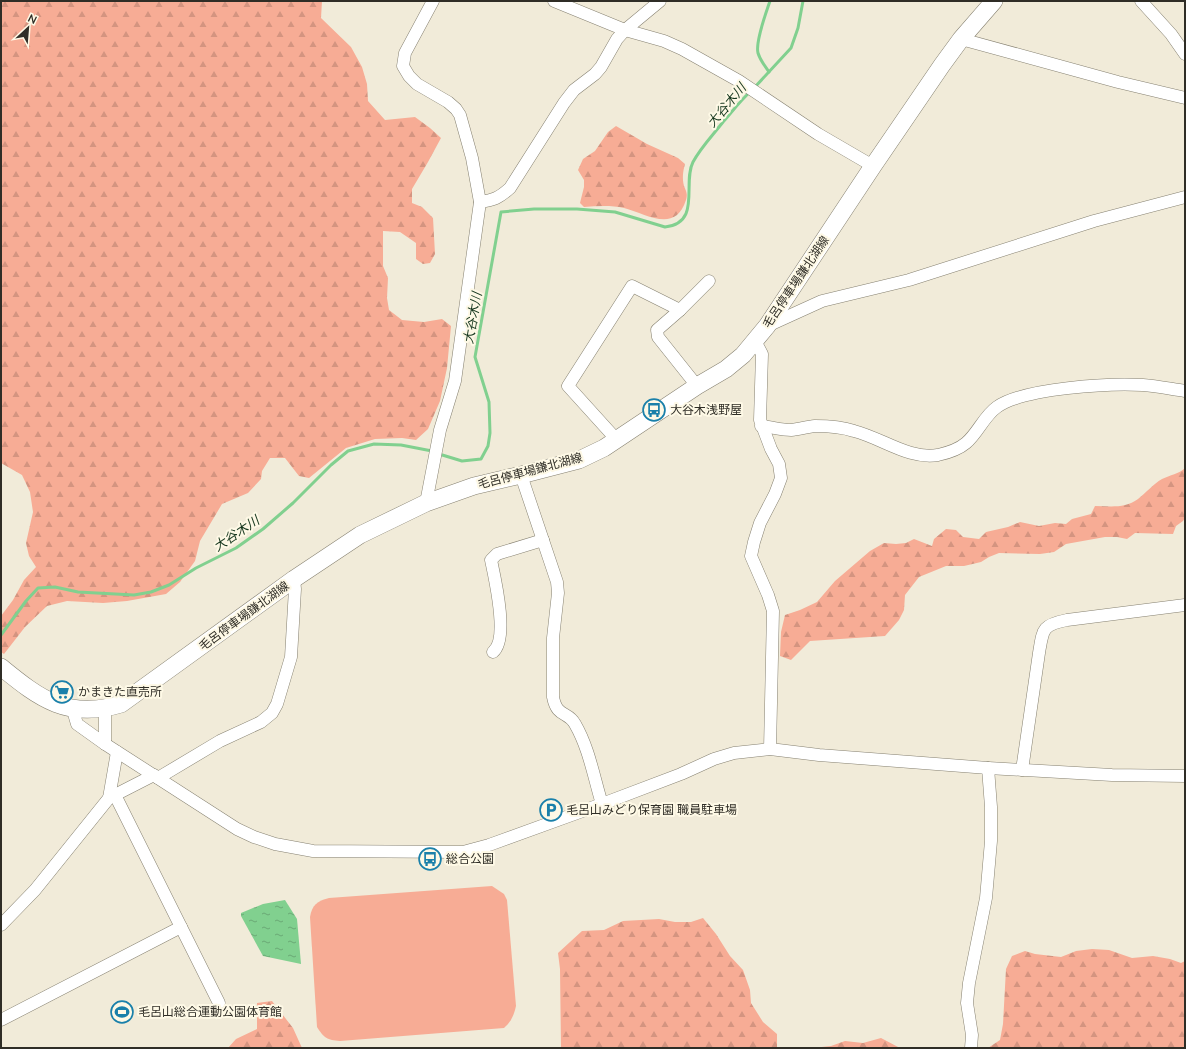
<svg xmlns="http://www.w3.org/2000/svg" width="1186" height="1049" font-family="'Nunito Sans','Noto Sans JP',sans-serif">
	<defs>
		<pattern id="forest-firs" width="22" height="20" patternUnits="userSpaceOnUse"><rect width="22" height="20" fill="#f7ac95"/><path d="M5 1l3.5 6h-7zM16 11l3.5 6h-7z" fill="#d49480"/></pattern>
		<pattern id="water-ripples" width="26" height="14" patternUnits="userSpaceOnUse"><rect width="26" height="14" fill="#81d08f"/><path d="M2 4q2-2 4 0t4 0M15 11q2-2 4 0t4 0" fill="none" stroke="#6aa975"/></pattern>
	</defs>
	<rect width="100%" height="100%" fill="#f1ebd9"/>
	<g fill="url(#forest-firs)">
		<polygon points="1,1 322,1 321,18 351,47 362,67 367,84 368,101 385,120 415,117 430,128 441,138 428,162 412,189 412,203 422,207 433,218 435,254 430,263 423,264 416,259 416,243 400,232 383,231 383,266 388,278 387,298 389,310 402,320 424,322 442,319 451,326 447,368 440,401 428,429 416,440 402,438 375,439 346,448 309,478 299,476 285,458 270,458 262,471 261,479 248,493 222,504 200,541 195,561 180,582 166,594 127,601 103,603 67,601 47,606 25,627 4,654 1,652 1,616 13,600 24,580 36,567 29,556 26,543 33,512 30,492 22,475 1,463"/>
		<path d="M 616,126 L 647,144 L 678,158 L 685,164 C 683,171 682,178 684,186 C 686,191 688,194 686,200 C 675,234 647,214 624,208 C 611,205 597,206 584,207 L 580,203 L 584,187 L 584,180 L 578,170 L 583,159 L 595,151 L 608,132 Z"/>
		<path d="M 1185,468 L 1185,518 L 1183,521 L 1176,526 L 1173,534 L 1135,533 L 1127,539 L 1117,537 L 1105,537 L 1066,544 L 1054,552 L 1040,554 L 999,553 L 989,557 L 981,562 L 964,566 L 946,566 L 919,577 L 905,595 L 904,610 L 899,620 L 885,636 L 810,641 L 791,660 L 780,656 L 781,632 L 785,615 L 800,610 L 817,602 L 835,581 L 870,551 L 884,543 L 896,544 L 906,543 L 914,539 L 932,546 L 934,539 L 946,529 L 956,530 L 963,537 L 979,539 L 986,532 L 1008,527 L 1020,522 L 1039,526 L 1055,523 L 1066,524 L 1072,519 L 1091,514 L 1095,506 C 1109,506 1125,509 1138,499 C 1146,493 1153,484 1162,479 C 1170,475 1179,474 1185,468 Z"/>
		<polygon points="703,918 716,934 730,956 743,970 750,990 751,1003 763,1022 777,1034 777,1047 778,1048 561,1048 560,969 558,953 582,931 604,930 623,921 659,919 675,922 691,922"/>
		<polygon points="1092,949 1109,950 1132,958 1153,956 1170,959 1181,963 1185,961 1185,1048 988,1048 1000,1040 1003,1024 1006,969 1012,956 1025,951 1035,954 1061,957 1076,951"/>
		<polygon points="272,1001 293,1028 302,1048 228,1048 236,1039 257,1029 257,1003"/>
		<polygon points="881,1038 900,1048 812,1048 831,1046 845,1041 863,1043"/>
	</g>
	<path fill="#f7ac95" d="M 492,886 L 504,894 L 507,900 L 516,1006 C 514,1015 511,1022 504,1028 L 340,1041 C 327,1040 324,1038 317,1027 L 310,917 C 312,905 317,901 329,898 Z"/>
	<polygon fill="url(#water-ripples)" points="285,900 297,919 301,964 263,956 241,916 241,913 263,904"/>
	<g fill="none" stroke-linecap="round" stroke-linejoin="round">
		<g stroke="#81d08f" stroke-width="3">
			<path d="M 769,72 C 765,66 760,60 758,53 C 755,42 766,13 770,1"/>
			<polyline points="754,88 791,48 798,28 803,1"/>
			<path d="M 439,454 L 462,461 L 481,459 L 488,446 L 490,433 L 489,402 L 475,357 L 501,212 L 534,209 L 577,209 L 615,212 L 665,227 C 702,223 682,183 693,162 C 701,147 713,135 723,122 C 732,112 740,101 750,92"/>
			<polyline points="1,635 26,601 38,588 55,587 78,592 134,595 151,592 169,585 196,568 236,548 263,529 293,503 331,465 348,451 374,444 401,445 432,451"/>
		</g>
		<g stroke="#868171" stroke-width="13">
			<g id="street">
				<polyline points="554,1 625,30 664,41 682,49 739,81 818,134 873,166"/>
				<polyline points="1141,1 1171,34 1185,54"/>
				<polyline points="961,39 1118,82 1185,98"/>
				<path d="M 480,202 C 494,200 499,198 510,188 L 564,103 L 574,90 L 595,74 L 601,67 L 617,39 L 625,30 L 660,1"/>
				<polyline points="767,326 822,301 909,280 1094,221 1185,197"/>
				<polyline points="755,341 762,354 760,420 771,449 779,464 781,478 775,494 760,523 754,542 751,556 768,595 773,611 770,749"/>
				<polyline points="697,386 658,337 657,330 680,310 709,281"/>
				<path d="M 761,426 C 771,427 782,430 791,430 C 799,429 807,427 815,426 C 828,426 842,427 854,431 C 882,438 909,460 938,455 C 947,453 959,449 966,443 C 978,433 984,416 997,407 C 1024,388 1110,383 1143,385 C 1157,386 1171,389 1185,391"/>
				<polyline points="616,439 568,386 632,286 680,310"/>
				<path d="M 521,475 L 557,582 L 558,593 L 553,638 L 553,697 C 557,718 568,711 575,724 C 589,748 594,778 602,804"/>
				<polyline points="426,503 440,430 455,381 480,202 472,158 460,115 456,109 448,102 417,84 409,76 403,66 405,53 433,1"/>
				<path d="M 493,652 C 509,639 495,579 491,560 L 497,554 L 543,540"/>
				<polyline points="72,707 77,724 105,744 237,829 254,837 275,844 313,851 463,852 489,845 602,804 681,774 714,759 734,753 770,749 819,755 988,768 1112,775 1185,776"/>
				<polyline points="105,744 105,709"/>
				<path d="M 1022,770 L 1039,653 C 1043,629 1042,625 1067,620 L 1185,605"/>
				<polyline points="158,778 220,741 261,722 272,713 277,704 291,657 295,589 294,579"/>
				<polyline points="115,795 219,1003"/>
				<polyline points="109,798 117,752"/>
				<polyline points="1,925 35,890 109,798 154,775"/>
				<polyline points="1,1020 181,927"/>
				<polyline points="971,1048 972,1035 967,1003 969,983 986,898 991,841 991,807 988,768"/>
			</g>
		</g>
		<g stroke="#868171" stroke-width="18">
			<path id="secondary" d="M 1,667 C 40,699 68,720 121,704 L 294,579 L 360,535 L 426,503 L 474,486 L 521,475 L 579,460 L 604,448 L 697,386 L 726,369 L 743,355 L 767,326 L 873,166 L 942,65 L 961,39 L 994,1"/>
		</g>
		<use href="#street" stroke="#fff" stroke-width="12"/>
		<use href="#secondary" stroke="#fff" stroke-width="17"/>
	</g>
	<defs>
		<g id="bus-ring" transform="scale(1.15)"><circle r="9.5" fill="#fef9e6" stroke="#1a80aa" stroke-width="1.5"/><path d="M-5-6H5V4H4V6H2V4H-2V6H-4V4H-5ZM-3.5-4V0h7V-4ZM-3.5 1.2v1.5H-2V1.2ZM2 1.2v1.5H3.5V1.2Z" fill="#1a80aa"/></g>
		<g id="supermarket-ring" transform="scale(1.15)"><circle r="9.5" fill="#fef9e6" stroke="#1a80aa" stroke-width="1.5"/><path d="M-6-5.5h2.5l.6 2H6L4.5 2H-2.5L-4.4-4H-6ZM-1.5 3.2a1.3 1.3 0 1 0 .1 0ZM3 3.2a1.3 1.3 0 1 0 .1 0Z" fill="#1a80aa"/></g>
		<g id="parking-ring" transform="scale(1.15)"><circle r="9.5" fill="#fef9e6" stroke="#1a80aa" stroke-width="1.5"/><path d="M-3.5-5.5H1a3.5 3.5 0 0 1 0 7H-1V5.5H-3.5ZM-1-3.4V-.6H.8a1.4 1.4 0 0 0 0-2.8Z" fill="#1a80aa"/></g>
		<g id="stadium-ring" transform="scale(1.15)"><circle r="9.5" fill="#fef9e6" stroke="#1a80aa" stroke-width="1.5"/><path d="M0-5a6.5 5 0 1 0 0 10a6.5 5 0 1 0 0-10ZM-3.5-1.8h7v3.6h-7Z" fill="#1a80aa"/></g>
	</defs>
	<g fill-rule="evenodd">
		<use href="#bus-ring" x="654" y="410"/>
		<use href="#supermarket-ring" x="62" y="692"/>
		<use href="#parking-ring" x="551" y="810"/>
		<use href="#bus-ring" x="430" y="859"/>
		<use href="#stadium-ring" x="122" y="1012"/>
	</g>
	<g text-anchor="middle" stroke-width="4" stroke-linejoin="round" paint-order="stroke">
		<g font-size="12" fill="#2f2d26" stroke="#fef9e6">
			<text transform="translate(796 282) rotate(-56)" y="4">毛呂停車場鎌北湖線</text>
			<text transform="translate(530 471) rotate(-15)" y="4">毛呂停車場鎌北湖線</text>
			<text transform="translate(244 616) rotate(-36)" y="4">毛呂停車場鎌北湖線</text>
		</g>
		<g font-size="12" fill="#2f2d26" stroke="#fef9e6" text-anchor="start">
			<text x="670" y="414">大谷木浅野屋</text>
			<text x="78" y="696">かまきた直売所</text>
			<text x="566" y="814">毛呂山みどり保育園 職員駐車場</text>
			<text x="446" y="863">総合公園</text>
			<text x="138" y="1016">毛呂山総合運動公園体育館</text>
		</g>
		<g font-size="13" font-style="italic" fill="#15361d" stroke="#fef9e6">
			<text transform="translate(726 105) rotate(-50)" y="5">大谷木川</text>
			<text transform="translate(472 318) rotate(-80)" y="5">大谷木川</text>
			<text transform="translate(236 533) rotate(-34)" y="5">大谷木川</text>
		</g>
	</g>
	<rect width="1186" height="1049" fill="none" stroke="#2f2d26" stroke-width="4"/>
	<g transform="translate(28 28) rotate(26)" stroke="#fef9e6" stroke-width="3" paint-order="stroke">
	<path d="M0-3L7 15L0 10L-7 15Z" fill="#2f2d26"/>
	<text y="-6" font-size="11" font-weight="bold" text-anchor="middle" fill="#2f2d26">N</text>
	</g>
</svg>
